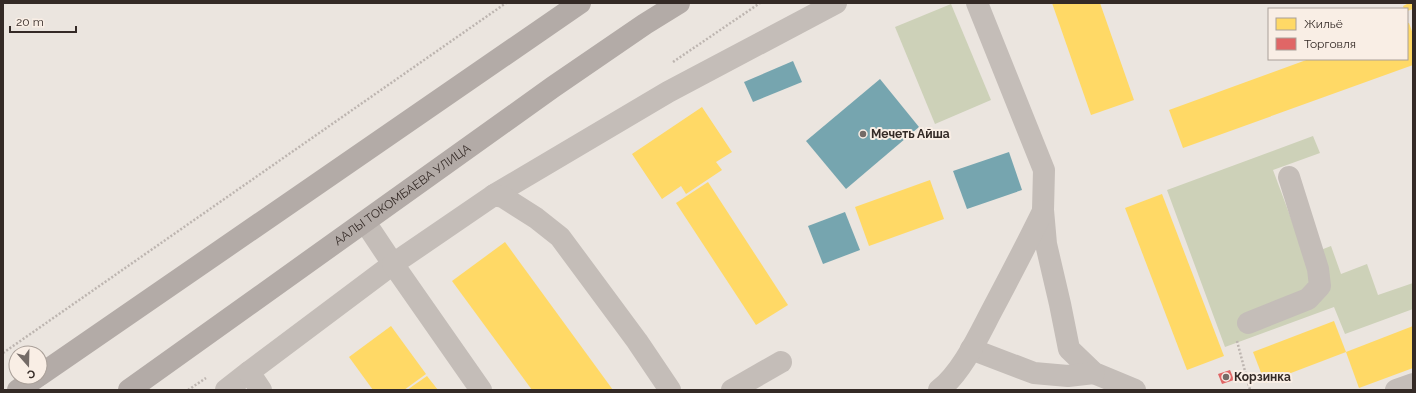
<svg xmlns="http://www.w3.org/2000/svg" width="1416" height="393" font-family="Raleway,sans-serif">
	<rect width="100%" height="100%" fill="#ebe5df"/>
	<g fill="#cdd1b8">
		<polygon points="951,4 991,100 935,124 895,27"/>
		<polygon points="1313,136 1320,153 1273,170 1305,256 1331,246 1341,274 1367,264 1378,295 1413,283 1413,309 1345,334 1334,307 1225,347 1167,190"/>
	</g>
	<g fill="#ffd966">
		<polygon points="1052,3 1100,3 1134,100 1091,115"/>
		<polygon points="1409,3 1413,3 1413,9 1407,11 1407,9 1404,9 1403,6"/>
		<polygon points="1407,23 1409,23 1413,34 1413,65 1183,148 1169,110 1309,59 1407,59"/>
		<polygon points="702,107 732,152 716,162 722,170 686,194 681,186 662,199 632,154"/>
		<polygon points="930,180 944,219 869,246 855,207"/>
		<polygon points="708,182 788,305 756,325 676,203"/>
		<polygon points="1162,194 1224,356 1187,370 1125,208"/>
		<polygon points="505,242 613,390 532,390 452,281"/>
		<polygon points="1334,321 1346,352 1265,383 1253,352"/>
		<polygon points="391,326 426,374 404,390 373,390 349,357"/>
		<polygon points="1413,326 1413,368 1359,388 1346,352"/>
		<polygon points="427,376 438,390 407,390"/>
	</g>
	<polygon fill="#e06666" points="1230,370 1234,380 1222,384 1218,374"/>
	<g fill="#76a5af">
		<polygon points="793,61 802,82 753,102 744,82"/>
		<polygon points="880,79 919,127 846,189 806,141"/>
		<polygon points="1009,152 1022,190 967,209 953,171"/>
		<polygon points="845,212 860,250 823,264 808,226"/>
	</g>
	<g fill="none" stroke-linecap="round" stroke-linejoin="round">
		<g stroke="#bdb5b0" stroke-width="2.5" stroke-dasharray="2 2" stroke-linecap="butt">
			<polyline points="673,62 760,3"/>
			<polyline points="1237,341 1250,390"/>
			<polyline points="3,353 506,3"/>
			<polyline points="188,390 206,378"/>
		</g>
		<g stroke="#c4bdb8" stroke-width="22">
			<polyline points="977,3 1044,170 1043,210 1046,244 1060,304 1069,349 1094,373 1135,390"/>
			<polyline points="494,195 668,92 836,3"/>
			<polyline points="1248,323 1308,299 1320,286 1318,269 1289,177"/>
			<polyline points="971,349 1034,373 1068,376 1094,373"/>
			<polyline points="226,390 249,372"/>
			<polyline points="261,390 249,372 393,264 365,222"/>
			<polyline points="481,390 393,264 494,195 503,197 536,218 560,237 637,341 670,390"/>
			<polyline points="732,390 781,362"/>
			<path d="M 939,390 C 961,373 977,339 990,314 C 1008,280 1026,246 1043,211"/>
			<polyline points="1396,390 1413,384"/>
		</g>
		<g stroke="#b3aba7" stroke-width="22">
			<polyline points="40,375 580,3"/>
			<polyline points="18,390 37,377"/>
			<path id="s1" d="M 129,390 L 553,87 L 645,24 L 679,3"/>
		</g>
	</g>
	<g fill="#746b67" stroke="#f9eee5" stroke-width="1.5">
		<circle cx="863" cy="134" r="4"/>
		<circle cx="1226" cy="377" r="4"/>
	</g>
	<g text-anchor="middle" stroke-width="4" stroke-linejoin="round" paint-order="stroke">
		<g font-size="12" font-weight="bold" fill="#342a26" stroke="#f9eee5" text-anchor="start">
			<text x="871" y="138">Мечеть Айша</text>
			<text x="1234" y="381">Корзинка</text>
		</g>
		<g font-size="12" fill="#342a26" stroke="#f9eee5">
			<text dy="4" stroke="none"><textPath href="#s1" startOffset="336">ААЛЫ ТОКОМБАЕВА УЛИЦА</textPath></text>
		</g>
	</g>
	<rect width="1416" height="393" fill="none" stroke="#342a26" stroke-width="8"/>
	<rect x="1268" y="8" width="140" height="52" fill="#f9eee5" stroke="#aaa099"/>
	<rect x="1276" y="18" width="20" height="12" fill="#ffd966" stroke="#aaa099"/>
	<text x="1304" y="28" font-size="12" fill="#342a26">Жильё</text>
	<rect x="1276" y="38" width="20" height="12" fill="#e06666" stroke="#aaa099"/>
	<text x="1304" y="48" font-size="12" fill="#342a26">Торговля</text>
	<g transform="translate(28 365) rotate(160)"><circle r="19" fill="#f9eee5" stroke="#aaa099"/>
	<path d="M0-3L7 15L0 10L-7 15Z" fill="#746b67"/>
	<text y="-6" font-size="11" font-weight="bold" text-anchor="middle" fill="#342a26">С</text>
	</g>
	<path d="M10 26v6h66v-6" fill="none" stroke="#342a26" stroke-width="2"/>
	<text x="16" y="26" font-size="12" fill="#342a26" stroke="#f9eee5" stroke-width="3" paint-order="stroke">20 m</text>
</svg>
